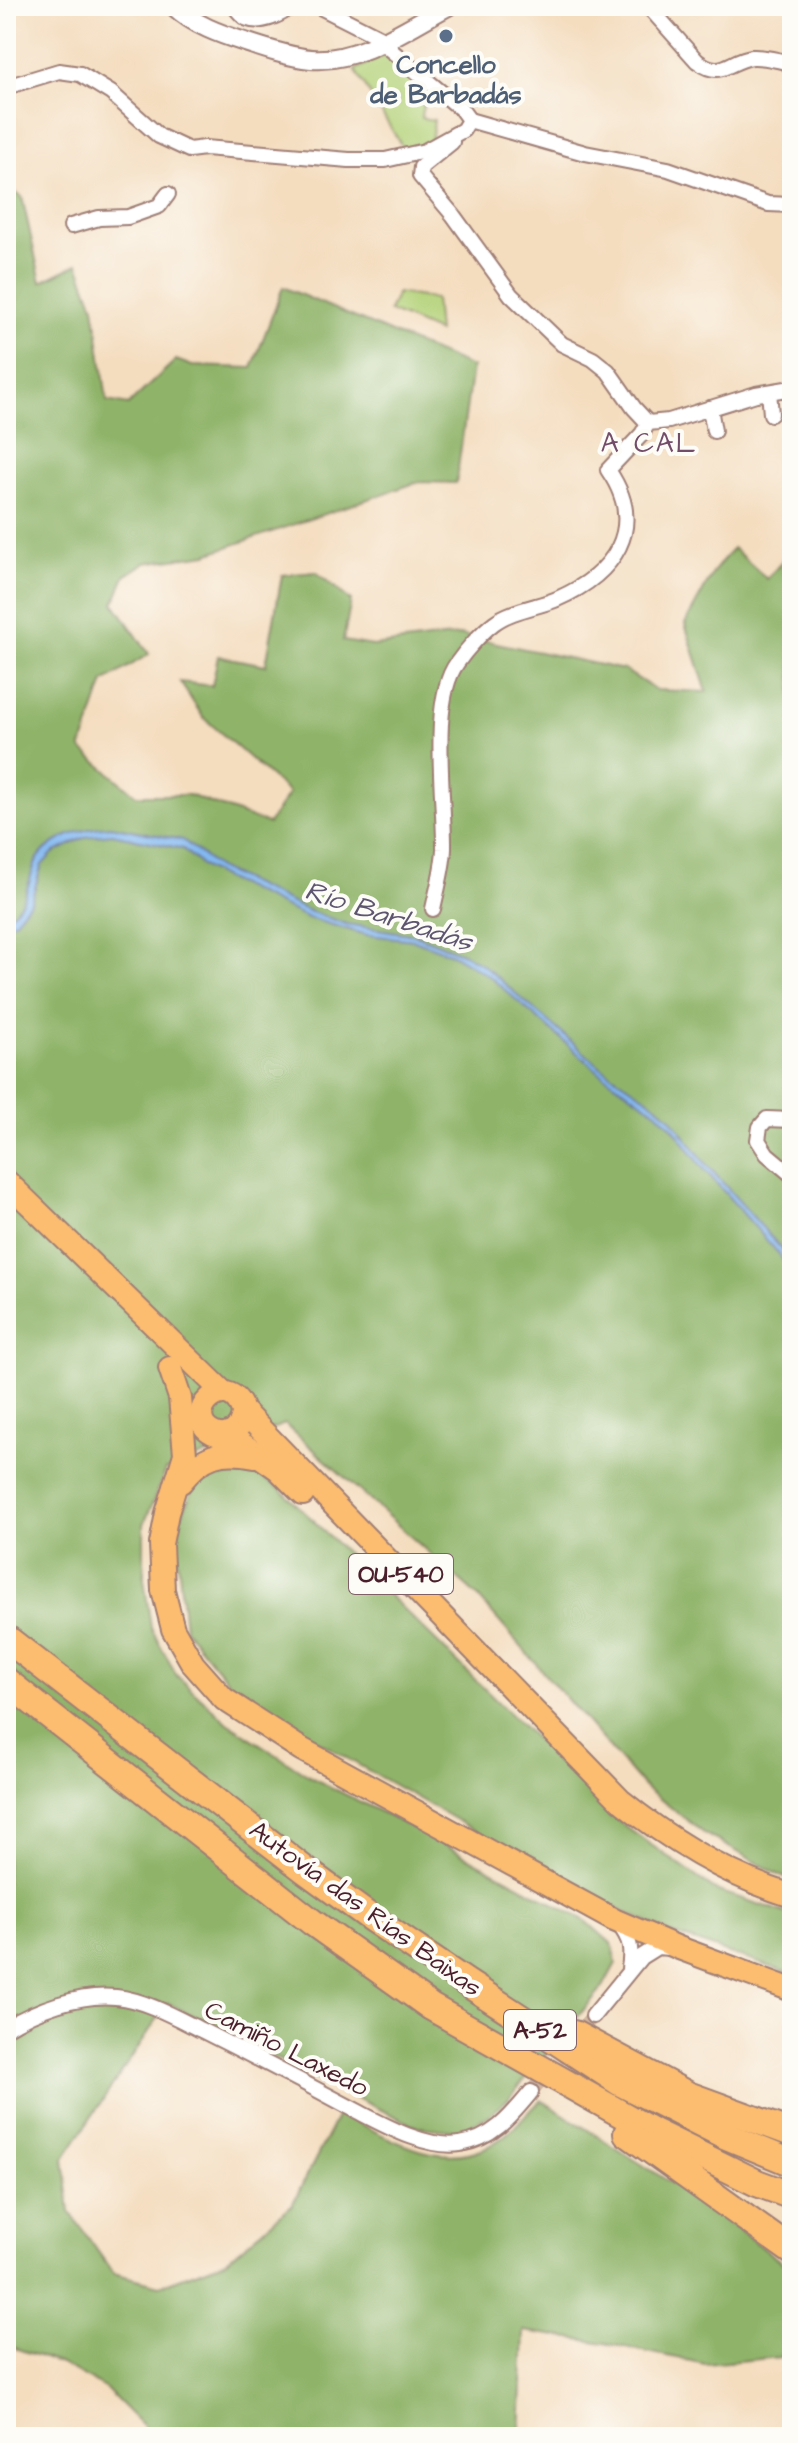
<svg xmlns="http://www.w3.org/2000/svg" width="798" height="2443" font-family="'Architects Daughter',sans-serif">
	<rect width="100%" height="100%" fill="#fdfcf7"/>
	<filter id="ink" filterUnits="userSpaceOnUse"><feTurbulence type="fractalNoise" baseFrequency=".0125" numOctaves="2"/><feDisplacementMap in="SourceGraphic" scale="16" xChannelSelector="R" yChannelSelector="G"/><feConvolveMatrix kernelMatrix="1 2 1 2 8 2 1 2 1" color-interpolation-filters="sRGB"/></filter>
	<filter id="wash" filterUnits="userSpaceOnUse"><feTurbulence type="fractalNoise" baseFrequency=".006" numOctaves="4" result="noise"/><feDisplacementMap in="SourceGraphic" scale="32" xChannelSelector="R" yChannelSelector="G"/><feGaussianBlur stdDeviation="1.8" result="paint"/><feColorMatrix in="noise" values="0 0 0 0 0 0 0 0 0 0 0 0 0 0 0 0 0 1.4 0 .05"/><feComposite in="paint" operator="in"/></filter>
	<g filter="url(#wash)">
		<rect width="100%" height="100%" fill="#f4ddbf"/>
		<g fill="#b4d279" stroke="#7f7852" stroke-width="2">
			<path d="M 388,53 L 427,89 C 428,98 421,107 421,118 L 434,120 L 431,142 L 405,151 L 355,70 Z"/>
			<polygon points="397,293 435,299 438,332 389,311"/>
		</g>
		<g fill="#8fb469" stroke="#6c6a4a" stroke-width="2">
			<path d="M 6,187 L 22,197 L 41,282 L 78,264 L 94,306 L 107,401 L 128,405 L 176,360 L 192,366 L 252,368 L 283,287 L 472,367 L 456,483 L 418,482 L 207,554 L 145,563 L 125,576 L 114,603 L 149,654 L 104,682 L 81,749 L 136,795 L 189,795 L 268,824 L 289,793 L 203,717 L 180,682 L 212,686 L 218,656 L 266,665 L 282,575 L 316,572 L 351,601 L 343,641 L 373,646 L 459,635 L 624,670 L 656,690 L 707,692 L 685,624 L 714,571 L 733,548 L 767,579 L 792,550 L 792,1245 L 788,1249 L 792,1254 L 792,1882 L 705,1834 L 642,1785 L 476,1595 L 285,1424 L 166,1470 L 144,1524 L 144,1579 L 151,1628 L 177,1676 L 228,1723 L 312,1778 L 425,1834 L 586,1921 L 612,1944 L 616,1963 L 603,1987 L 510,2097 L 489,2116 L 459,2131 L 418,2127 L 334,2088 L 168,2003 L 64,2158 L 70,2212 L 113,2273 L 160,2285 L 226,2261 L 292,2205 L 339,2113 C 382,2134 435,2170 484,2148 C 507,2138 524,2117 541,2100 L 707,2206 L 792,2270 L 792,2347 L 781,2357 L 705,2364 L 605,2343 L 524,2331 L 520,2437 L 154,2437 L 106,2389 L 61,2364 L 6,2345 L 6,340 L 16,317 L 6,312 Z"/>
			<polygon points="222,1465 247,1468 282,1490 623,1825 715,1890 792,1915 792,1974 669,1933 578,1889 350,1760 236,1691 185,1629 175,1531 198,1477"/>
		</g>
		<path fill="#83b9f2" stroke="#666c8e" stroke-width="2" d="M 111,826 L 183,840 L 218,868 L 309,911 L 346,924 L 416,935 L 464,954 L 483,965 L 602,1068 L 649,1099 L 670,1117 L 708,1166 L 786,1254 L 792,1265 L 792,1275 L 779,1254 L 704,1169 L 673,1128 L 657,1112 L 599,1072 L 489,976 L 452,954 L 414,940 L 367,935 L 308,918 L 222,877 L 202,866 L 183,849 L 112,834 L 86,837 L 53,853 L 42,865 L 31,901 L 14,922 L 6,925 L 6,917 C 27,905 27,884 35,864 C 46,839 86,827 111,826 Z"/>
	</g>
	<g filter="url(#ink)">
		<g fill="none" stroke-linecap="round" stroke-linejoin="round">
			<polyline stroke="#d2b7a1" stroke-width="14" stroke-dasharray="14 7" stroke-linecap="butt" points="531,2092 593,2016"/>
			<g stroke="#9f7e75" stroke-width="18">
				<g id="minor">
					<path d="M 234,6 C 238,10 243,18 248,19 C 261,24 282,15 291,6"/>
					<polyline points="318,6 385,40"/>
					<path d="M 648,6 L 697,61 C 722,80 729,60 752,57 C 765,56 779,61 792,63"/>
					<polyline points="6,87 59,71 80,74 111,93 159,136 189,150 205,148 349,160 385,160 425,151 463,130 469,120 461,109 381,42"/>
					<polyline points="469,120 585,153 668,169 768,204 792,205"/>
					<polyline points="452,142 421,167 420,176 453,215 511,295 562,344 593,359 608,371 634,408 648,423"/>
					<polyline points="71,226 99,218 128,217 159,206 168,194"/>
					<polyline points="769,392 771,414"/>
					<polyline points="710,408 714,431"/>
					<path d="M 433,909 C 437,890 443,869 444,849 C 445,802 429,701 457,663 C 466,650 482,632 494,623 C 511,610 538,607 557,599 C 614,574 648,528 608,470 L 642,434 L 648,423 L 669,421 L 756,394 L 792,388"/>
					<polyline points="792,1120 767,1119 760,1127 758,1140 767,1154 792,1175"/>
					<path d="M 619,1925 C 631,1940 632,1950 629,1968"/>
					<polyline points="593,2016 641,1957 657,1947 669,1948"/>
					<path d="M 6,2028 C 35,2010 80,1993 116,1997 C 145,2000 175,2017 201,2030 C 253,2056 305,2083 357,2111 C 386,2126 427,2149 460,2144 C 493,2139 511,2116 531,2092"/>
				</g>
			</g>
			<g stroke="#9f7e75" stroke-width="22">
				<path id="tertiary" d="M 174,6 C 194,25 220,34 245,42 C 266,49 290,57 311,59 C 359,63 408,27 448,6"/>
			</g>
			<g stroke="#9f7e75" stroke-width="26">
				<g id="primary">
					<polyline points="6,1181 224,1393"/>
					<polyline points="170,1368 180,1398 185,1454 167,1513 161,1544 163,1590 173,1629 193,1664 224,1699 301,1749 614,1920 679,1948 792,1990"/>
					<path d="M 243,1411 C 243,1427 230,1441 213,1433 C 179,1415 228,1367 243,1411 L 620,1800 C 672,1842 728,1876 792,1896"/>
					<polyline points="228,1434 278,1469 303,1494"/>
					<path d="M 181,1482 C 202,1455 221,1449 255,1456"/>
				</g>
			</g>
			<g stroke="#9f7e75" stroke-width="30">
				<g id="motorway">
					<polyline points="6,1638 305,1870 371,1918 467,1983 621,2083 724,2135 792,2163"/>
					<polyline points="6,1681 312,1922 431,2007 655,2133 757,2183 792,2196"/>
					<polyline points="574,2034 688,2095 792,2133"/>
					<polyline points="627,2133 792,2251"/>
				</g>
			</g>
			<use href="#minor" stroke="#fff" stroke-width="14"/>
			<use href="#tertiary" stroke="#fff" stroke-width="18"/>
			<use href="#primary" stroke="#fcbd6f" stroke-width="22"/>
			<use href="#motorway" stroke="#fcbd6f" stroke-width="26"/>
		</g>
	</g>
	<circle fill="#5c6f8a" stroke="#fdfcf7" stroke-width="3" cx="446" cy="36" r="8"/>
	<g text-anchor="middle" stroke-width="8" stroke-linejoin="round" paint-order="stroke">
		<g fill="#fdfcf7" stroke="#806168" stroke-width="2">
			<rect x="349" y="1554" width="104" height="40" rx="6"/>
			<rect x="504" y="2010" width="72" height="40" rx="6"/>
		</g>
		<g font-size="24" font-weight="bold" fill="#4a1f2b">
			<text x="401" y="1582">OU-540</text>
			<text x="540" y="2038">A-52</text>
		</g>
		<g font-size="26" font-weight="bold" fill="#4e5e75" stroke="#fdfcf7">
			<text x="446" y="73">Concello<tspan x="446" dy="30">de Barbadás</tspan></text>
		</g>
		<g font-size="26" fill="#4a1f2b" stroke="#fdfcf7">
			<text transform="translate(366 1908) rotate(36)" y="9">Autovía das Rías Baixas</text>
			<text transform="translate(287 2048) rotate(27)" y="9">Camiño Laxedo</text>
		</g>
		<g font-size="28" letter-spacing="2" fill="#724c69" stroke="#fdfcf7">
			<text x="649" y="452">A CAL</text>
		</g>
		<g font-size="28" font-style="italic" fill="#5e5571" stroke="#fdfcf7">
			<text transform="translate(389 915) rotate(18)" y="10">Río Barbadás</text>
		</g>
	</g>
	<rect width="798" height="2443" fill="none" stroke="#fdfcf7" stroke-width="32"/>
</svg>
